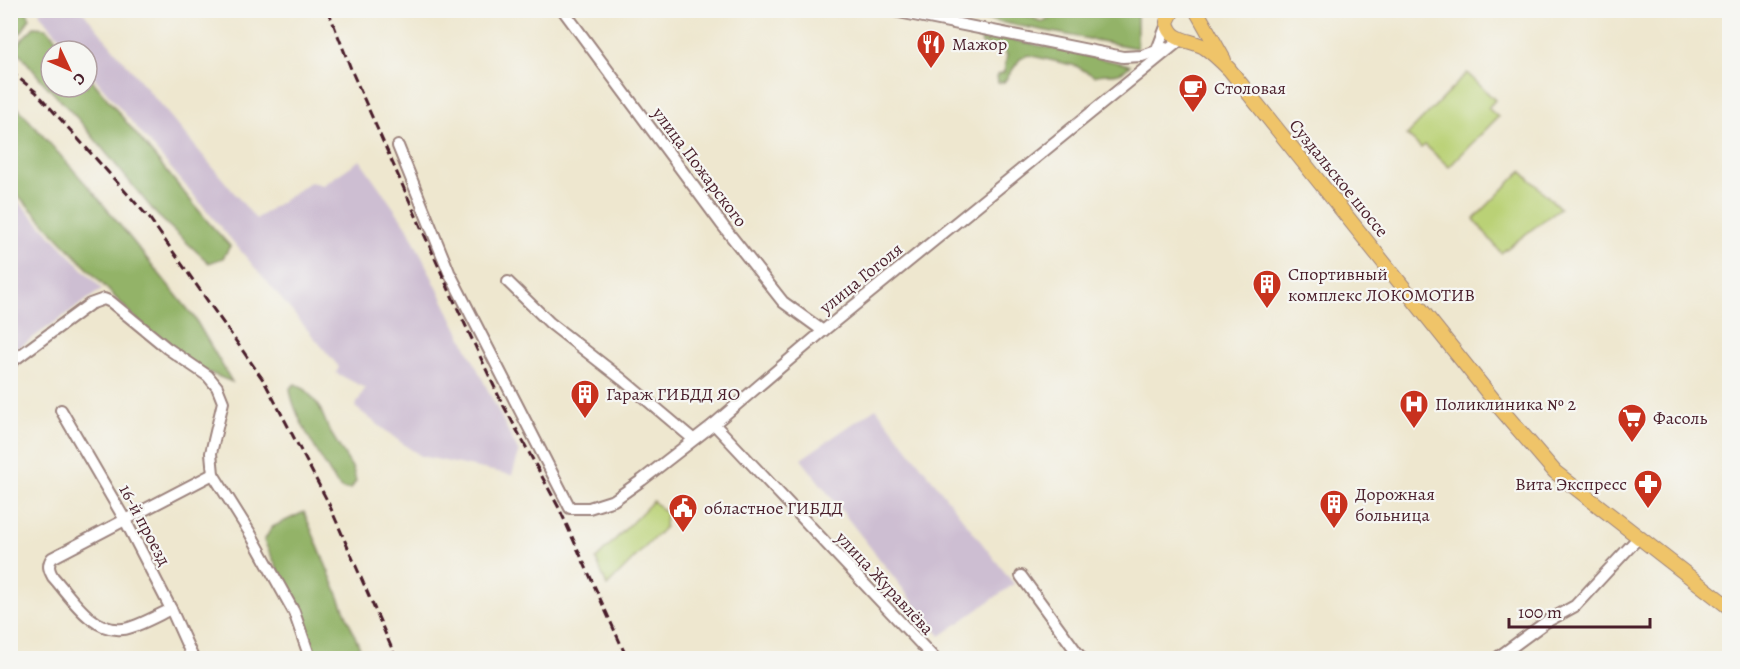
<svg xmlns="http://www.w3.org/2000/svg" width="1740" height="669" font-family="Alegreya,serif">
	<rect width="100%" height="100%" fill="#f6f6f2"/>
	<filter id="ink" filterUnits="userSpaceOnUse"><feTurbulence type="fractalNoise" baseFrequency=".0167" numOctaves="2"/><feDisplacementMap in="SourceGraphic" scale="12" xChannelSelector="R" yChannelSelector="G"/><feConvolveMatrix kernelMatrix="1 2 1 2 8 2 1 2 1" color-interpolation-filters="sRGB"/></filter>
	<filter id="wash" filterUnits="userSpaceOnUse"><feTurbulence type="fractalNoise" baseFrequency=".008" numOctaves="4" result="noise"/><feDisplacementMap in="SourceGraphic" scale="24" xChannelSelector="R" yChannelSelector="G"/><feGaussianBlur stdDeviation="1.35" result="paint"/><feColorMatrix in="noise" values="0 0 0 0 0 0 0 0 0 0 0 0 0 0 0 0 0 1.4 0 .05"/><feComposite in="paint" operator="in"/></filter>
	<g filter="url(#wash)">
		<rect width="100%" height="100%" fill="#eee7cf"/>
		<g fill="#cdbed2">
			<polygon points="41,10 82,11 256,219 310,182 323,185 360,160 407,227 519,453 512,475 421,456 403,444 355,407 365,388 336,373 339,367 87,69 87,51 71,51 39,13"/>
			<polygon points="11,194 102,289 11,353 10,353"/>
			<polygon points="876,408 1014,584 940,636 801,459"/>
		</g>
		<g fill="#bad176" stroke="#827850" stroke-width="1.5">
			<polygon points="1467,73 1495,100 1488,108 1498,117 1449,167 1425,145 1421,148 1407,135"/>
			<polygon points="1521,171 1560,208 1501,253 1474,219"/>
			<polygon points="653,501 666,513 665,527 607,586 596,559"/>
		</g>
		<g fill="#93b367" stroke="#6e6949" stroke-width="1.5">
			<polygon points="11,10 26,11 30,18 21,33 11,31"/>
			<polygon points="995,11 1017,11 1042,22 1061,11 1137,11 1137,48 978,18"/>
			<polygon points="34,27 46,28 67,51 51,51 51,87 87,87 87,74 209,223 230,246 223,258 209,263 157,215 79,120 42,81 16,49 23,38"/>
			<path d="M 980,33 L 1130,65 C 1119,79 1108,71 1094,76 L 1076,66 L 1028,55 L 1020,59 L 1004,82 L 998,83 L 997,75 L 1004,72 L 1007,55 L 1004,50 L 982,44 Z"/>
			<polygon points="10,99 94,193 194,317 232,382 173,358 11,188"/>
			<path d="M 295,384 L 306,390 L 319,406 L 329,430 L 353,469 L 356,481 L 351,489 L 343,489 L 337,484 C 322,460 292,414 290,388 Z"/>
			<polygon points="304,512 364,658 316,658 297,608 264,541 272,527"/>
		</g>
	</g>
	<g filter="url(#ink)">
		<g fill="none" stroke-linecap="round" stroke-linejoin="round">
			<g stroke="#9c837d" stroke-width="14">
				<g id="minor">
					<polyline points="563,10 723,226 783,302 823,331"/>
					<polyline points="889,10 1123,57 1142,56 1165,48"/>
					<polyline points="1155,55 1167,24"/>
					<polyline points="398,146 449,272 570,508 589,508 614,500 642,480 714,424 823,331 1179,41"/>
					<polyline points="508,282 550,323 623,380 693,439"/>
					<polyline points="10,363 90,304 104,299 111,302 167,348 208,376 217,387 223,402 211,453 213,474 250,533 294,612 310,658"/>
					<polyline points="61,410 125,520 171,609 193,658"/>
					<polyline points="714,424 934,658"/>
					<polyline points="1021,576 1081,658"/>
					<path d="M 171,609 C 158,615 136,628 123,629 C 92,633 71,597 53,577 C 49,570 47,565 52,558 L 213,474"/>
					<polyline points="1497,658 1546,622 1575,606 1639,537"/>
				</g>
			</g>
			<g stroke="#9c837d" stroke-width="16">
				<g id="major">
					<path d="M 1173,10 L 1167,22 C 1171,42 1189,39 1204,47 C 1213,53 1221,61 1229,69 L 1500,408 L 1555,472 L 1730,608"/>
					<polyline points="1196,10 1224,60"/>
				</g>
			</g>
			<use href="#minor" stroke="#fff" stroke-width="10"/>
			<use href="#major" stroke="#efc469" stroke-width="14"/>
			<g stroke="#4a1f2b" stroke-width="3" stroke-dasharray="9 4.5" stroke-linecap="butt">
				<polyline points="328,10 353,74 449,290 500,399 559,508 627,658"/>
				<polyline points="10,71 36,92 150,219 264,381 328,502 396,658"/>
			</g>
		</g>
	</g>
	<defs>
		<g id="restaurant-pin" transform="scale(1.5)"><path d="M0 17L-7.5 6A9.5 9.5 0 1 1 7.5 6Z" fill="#c8321e" stroke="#f6f6f2"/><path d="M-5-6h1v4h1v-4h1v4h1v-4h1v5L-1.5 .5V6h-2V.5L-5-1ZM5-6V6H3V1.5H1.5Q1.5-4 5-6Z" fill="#fff"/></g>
		<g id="cafe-pin" transform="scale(1.5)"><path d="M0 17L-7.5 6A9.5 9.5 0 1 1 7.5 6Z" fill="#c8321e" stroke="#f6f6f2"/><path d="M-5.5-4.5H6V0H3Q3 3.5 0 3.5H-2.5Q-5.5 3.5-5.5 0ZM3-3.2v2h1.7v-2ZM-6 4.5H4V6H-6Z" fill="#fff"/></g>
		<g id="building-pin" transform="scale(1.5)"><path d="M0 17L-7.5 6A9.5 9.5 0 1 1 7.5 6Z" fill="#c8321e" stroke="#f6f6f2"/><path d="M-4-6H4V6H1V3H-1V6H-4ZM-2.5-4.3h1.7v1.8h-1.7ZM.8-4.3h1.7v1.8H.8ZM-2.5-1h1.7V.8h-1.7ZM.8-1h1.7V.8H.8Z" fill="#fff"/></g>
		<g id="hospital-pin" transform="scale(1.5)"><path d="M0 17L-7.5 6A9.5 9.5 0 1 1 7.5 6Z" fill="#c8321e" stroke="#f6f6f2"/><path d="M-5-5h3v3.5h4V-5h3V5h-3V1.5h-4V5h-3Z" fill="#fff"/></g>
		<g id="supermarket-pin" transform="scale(1.5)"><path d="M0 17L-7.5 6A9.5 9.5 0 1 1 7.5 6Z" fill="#c8321e" stroke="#f6f6f2"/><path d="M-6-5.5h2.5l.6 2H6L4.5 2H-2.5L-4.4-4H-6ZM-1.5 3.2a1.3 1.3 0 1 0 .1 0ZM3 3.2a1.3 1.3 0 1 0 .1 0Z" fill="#fff"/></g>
		<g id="pharmacy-pin" transform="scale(1.5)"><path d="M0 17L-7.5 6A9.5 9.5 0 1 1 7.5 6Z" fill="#c8321e" stroke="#f6f6f2"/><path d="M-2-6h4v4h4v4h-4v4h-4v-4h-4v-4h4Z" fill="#fff"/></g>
		<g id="civic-pin" transform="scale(1.5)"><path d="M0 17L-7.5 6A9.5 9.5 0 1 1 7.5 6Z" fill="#c8321e" stroke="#f6f6f2"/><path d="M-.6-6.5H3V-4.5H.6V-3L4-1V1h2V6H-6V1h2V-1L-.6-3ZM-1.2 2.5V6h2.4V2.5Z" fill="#fff"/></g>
	</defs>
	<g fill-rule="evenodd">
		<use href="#restaurant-pin" x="931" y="44"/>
		<use href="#cafe-pin" x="1193" y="88"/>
		<use href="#building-pin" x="1267" y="284"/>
		<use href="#building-pin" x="585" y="394"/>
		<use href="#hospital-pin" x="1414" y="404"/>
		<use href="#supermarket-pin" x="1632" y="418"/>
		<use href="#pharmacy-pin" x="1648" y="484"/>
		<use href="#building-pin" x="1334" y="504"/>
		<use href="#civic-pin" x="683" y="508"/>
	</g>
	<g text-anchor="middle" stroke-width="4.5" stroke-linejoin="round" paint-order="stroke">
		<g font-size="18" fill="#4a1f2b" stroke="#f6f6f2" text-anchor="start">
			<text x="952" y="50">Мажор</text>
			<text x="1214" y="94">Столовая</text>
			<text x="1288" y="280">Спортивный<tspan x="1288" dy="21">комплекс ЛОКОМОТИВ</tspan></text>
			<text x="606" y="400">Гараж ГИБДД ЯО</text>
			<text x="1435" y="410">Поликлиника № 2</text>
			<text x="1653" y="424">Фасоль</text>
			<text x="1627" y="490" text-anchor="end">Вита Экспресс</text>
			<text x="1355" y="500">Дорожная<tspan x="1355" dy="21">больница</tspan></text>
			<text x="704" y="514">областное ГИБДД</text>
		</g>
		<g font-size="18" fill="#4a1f2b" stroke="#f6f6f2">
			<text transform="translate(700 167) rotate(53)" y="6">улица Пожарского</text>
			<text transform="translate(1339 178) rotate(51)" y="6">Суздальское шоссе</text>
			<text transform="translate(861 278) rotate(-39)" y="6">улица Гоголя</text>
			<text transform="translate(145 525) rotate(62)" y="6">16-й проезд</text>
			<text transform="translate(885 583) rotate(47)" y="6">улица Журавлёва</text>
		</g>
	</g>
	<rect width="1740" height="669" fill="none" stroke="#f6f6f2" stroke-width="36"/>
	<g transform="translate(69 69) rotate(134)"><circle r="28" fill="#f6f6f2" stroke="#b1a0a2" stroke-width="1.5"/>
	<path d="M0-4.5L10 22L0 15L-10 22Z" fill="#c8321e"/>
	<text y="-9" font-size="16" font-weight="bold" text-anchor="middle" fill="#4a1f2b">С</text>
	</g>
	<path d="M1509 618v9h141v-9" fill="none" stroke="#4a1f2b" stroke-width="3"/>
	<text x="1518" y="618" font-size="18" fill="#4a1f2b" stroke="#f6f6f2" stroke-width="4.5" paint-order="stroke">100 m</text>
</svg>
